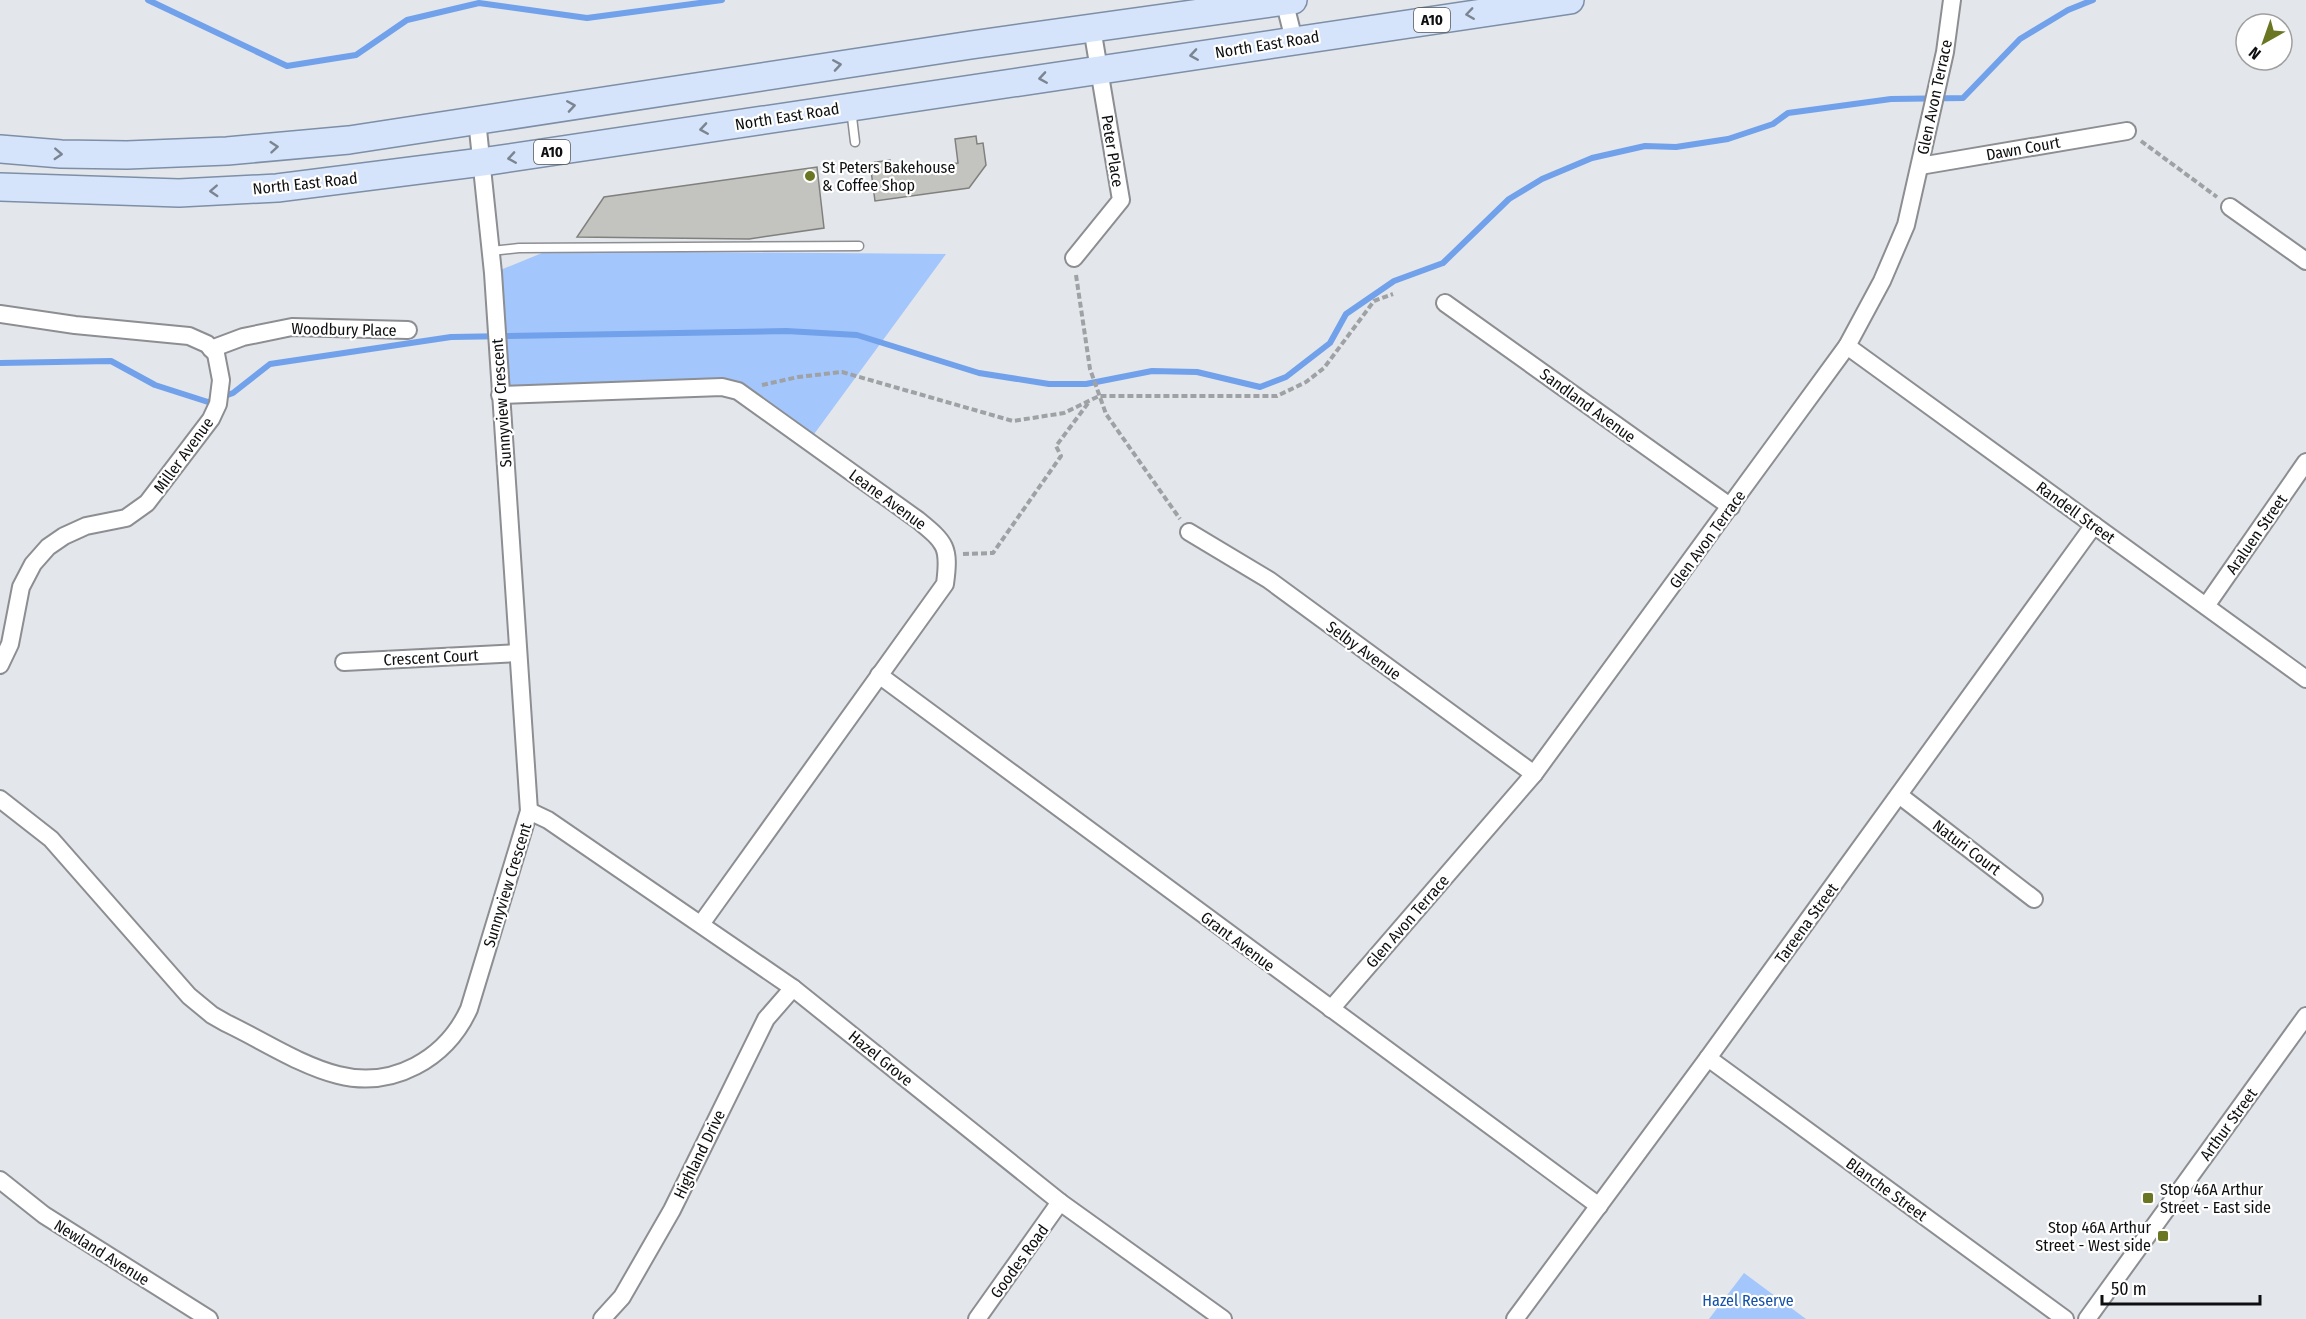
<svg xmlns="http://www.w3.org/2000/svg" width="2306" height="1319" font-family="'Fira Sans Condensed',sans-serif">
	<rect width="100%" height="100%" fill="#e3e6ea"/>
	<g fill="#a3c6fc">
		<polygon points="547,251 946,254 809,441 739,391 500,395 493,273"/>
		<polygon points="1744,1273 1806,1319 1709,1319"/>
	</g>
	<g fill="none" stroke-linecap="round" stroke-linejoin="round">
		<g stroke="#71a1ea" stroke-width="6">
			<polyline points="148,0 287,66 356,55 407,20 479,3 587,18 722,0"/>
			<polyline points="0,363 111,361 155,385 208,402 233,393 270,364 451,337 786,331 857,335 979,373 1049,384 1086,384 1152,371 1197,372 1260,387 1286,377 1330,343 1346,314 1394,281 1443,263 1509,199 1542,179 1592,158 1645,146 1676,147 1728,139 1773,124 1788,113 1891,99 1963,98 2020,39 2068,10 2093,0"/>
		</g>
	</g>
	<g fill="#c3c4bf" stroke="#80817d" stroke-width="1.5">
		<polygon points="976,136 977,144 983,143 986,165 969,188 875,201 870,163 890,160 891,172 958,163 955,139"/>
		<polygon points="817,167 824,228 749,239 577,237 604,197"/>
	</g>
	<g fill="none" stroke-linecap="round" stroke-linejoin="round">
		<g stroke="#8c8e92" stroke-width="11">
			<g id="lane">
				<polyline points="851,109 855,142"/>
				<polyline points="491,251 519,248 859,246"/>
			</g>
		</g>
		<g stroke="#8c8e92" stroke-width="20">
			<g id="street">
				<polyline points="1284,0 1294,40"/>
				<polyline points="1920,166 2127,131"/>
				<polyline points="2230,207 2306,261"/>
				<polyline points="1074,258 1121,200 1092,28"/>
				<polyline points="1445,303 1731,507"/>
				<polyline points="0,314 75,325 189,336 207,344 216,354 221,380 218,404 211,419 147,503 126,518 86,526 64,536 48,547 33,564 21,587 10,644 0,665"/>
				<polyline points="1847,346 2306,679"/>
				<polyline points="211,349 243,337 292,327 408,330"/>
				<path d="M 500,395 L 722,387 L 738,391 L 918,520 C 946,543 950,547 945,584 L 701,924"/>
				<polyline points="1189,532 1269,580 1534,774"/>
				<polyline points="2206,606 2306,462"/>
				<polyline points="344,662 518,653"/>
				<polyline points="879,675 1599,1206"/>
				<polyline points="1899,795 2034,899"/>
				<path d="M 0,799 L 51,839 L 189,996 L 212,1015 L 226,1023 C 262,1040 299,1065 338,1075 C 393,1089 446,1059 469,1009 L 529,811 L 493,273 L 477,120"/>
				<polyline points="529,811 548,820 793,988 1060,1202 1223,1319"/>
				<polyline points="1331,1009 1534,774 1847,346 1882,281 1906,225 1945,52 1952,0"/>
				<polyline points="1708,1058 2065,1319"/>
				<polyline points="0,1180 44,1215 209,1319"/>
				<polyline points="602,1319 622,1297 672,1210 766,1019 793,988"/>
				<polyline points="977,1319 1060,1202"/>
				<polyline points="1515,1319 1708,1058 2094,525"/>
				<polyline points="2087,1319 2306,1016"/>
			</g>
		</g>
		<g stroke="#7d8ea7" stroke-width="30">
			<g id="primary">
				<polyline points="0,149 61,154 127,155 227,151 349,140 971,45 1293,0"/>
				<polyline points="0,187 179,193 277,188 482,162 1570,0"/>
			</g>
		</g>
		<g stroke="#9fa2a5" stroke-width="4" stroke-dasharray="6 3" stroke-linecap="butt">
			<polyline points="2141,141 2217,197"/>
			<polyline points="1076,275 1090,369 1106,414 1180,519"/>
			<polyline points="762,385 798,377 842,372 1013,421 1064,413 1099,396 1277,396 1306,382 1324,368 1374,301 1393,294"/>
			<polyline points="963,554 993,553 1061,456 1056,446 1089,402"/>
		</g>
		<use href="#lane" stroke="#fff" stroke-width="8"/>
		<use href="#street" stroke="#fff" stroke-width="16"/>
		<use href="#primary" stroke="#d5e4fb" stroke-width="27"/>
	</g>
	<defs><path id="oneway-chevron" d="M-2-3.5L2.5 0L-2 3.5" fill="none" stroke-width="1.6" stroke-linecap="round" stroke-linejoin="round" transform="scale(1.5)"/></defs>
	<g stroke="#7b8491">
		<use href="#oneway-chevron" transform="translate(1470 14) rotate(172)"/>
		<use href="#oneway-chevron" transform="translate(1194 55) rotate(171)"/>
		<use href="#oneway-chevron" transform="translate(837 65) rotate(-9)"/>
		<use href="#oneway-chevron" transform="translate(1043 78) rotate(171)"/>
		<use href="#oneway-chevron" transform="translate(571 106) rotate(-9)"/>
		<use href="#oneway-chevron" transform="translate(704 129) rotate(171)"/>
		<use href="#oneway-chevron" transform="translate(274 147) rotate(-5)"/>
		<use href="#oneway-chevron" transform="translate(58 154) rotate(3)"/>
		<use href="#oneway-chevron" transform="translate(512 158) rotate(171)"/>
		<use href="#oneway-chevron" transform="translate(214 191) rotate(177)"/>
	</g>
	<g fill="#6a7621" stroke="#fff" stroke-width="2">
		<circle cx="810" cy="176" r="6"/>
		<rect x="2142" y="1192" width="12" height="12" rx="3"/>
		<rect x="2157" y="1230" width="12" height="12" rx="3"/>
	</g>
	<g text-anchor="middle" stroke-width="4.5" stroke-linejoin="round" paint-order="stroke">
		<g fill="#fff" stroke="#565758" stroke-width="1.5">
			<rect x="1414" y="8" width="36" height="24" rx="4.5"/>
			<rect x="534" y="140" width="36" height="24" rx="4.5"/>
		</g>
		<g font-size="15" font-weight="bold" fill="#0e0f10">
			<text x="1432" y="25">A10</text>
			<text x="552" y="157">A10</text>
		</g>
		<g font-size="16" fill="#0e0f10" stroke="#fff">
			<text transform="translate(1267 44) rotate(-9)" y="6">North East Road</text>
			<text transform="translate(1934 97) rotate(-78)" y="6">Glen Avon Terrace</text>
			<text transform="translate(787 116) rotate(-9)" y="6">North East Road</text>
			<text transform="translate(2023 148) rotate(-10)" y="6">Dawn Court</text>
			<text transform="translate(1113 151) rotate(81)" y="6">Peter Place</text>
			<text transform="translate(305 183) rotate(-6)" y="6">North East Road</text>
			<text transform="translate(344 329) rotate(1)" y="6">Woodbury Place</text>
			<text transform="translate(501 403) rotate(-94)" y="6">Sunnyview Crescent</text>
			<text transform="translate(1588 405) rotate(36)" y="6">Sandland Avenue</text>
			<text transform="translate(183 455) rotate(-54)" y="6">Miller Avenue</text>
			<text transform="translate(888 499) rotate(36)" y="6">Leane Avenue</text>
			<text transform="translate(2076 512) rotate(36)" y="6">Randell Street</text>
			<text transform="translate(2256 534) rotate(-55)" y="6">Araluen Street</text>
			<text transform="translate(1707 539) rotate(-54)" y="6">Glen Avon Terrace</text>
			<text transform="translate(1364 650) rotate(36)" y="6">Selby Avenue</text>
			<text transform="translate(431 657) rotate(-3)" y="6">Crescent Court</text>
			<text transform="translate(1967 847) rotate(37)" y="6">Naturi Court</text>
			<text transform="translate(507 885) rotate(-73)" y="6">Sunnyview Crescent</text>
			<text transform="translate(1407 921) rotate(-49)" y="6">Glen Avon Terrace</text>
			<text transform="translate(1806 923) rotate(-54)" y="6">Tareena Street</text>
			<text transform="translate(1238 941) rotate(37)" y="6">Grant Avenue</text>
			<text transform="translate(881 1058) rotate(39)" y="6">Hazel Grove</text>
			<text transform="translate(2228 1124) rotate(-54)" y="6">Arthur Street</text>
			<text transform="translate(699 1154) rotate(-64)" y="6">Highland Drive</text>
			<text transform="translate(1887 1189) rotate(36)" y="6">Blanche Street</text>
			<text transform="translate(102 1252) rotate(32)" y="6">Newland Avenue</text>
			<text transform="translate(1019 1261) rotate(-54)" y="6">Goodes Road</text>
		</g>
		<g font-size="16" fill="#0e0f10" stroke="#fff" text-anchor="start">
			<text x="822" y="173">St Peters Bakehouse<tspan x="822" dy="18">&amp; Coffee Shop</tspan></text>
			<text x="2160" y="1195">Stop 46A Arthur<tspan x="2160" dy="18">Street - East side</tspan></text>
			<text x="2151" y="1233" text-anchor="end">Stop 46A Arthur<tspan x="2151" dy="18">Street - West side</tspan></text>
		</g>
		<g font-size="16" fill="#1551a6" stroke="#fff">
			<text x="1748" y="1306">Hazel Reserve</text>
		</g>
	</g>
	<g transform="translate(2264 42) rotate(220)"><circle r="28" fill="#ffffff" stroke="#9f9f9f" stroke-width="1.5"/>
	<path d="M0-4.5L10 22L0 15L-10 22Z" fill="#6a7621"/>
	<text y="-9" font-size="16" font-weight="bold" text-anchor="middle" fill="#0e0f10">N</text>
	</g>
	<path d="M2102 1295v9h158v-9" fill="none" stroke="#0e0f10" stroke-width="3"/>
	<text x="2111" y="1295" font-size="18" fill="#0e0f10" stroke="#ffffff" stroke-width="4.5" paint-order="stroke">50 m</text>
</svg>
